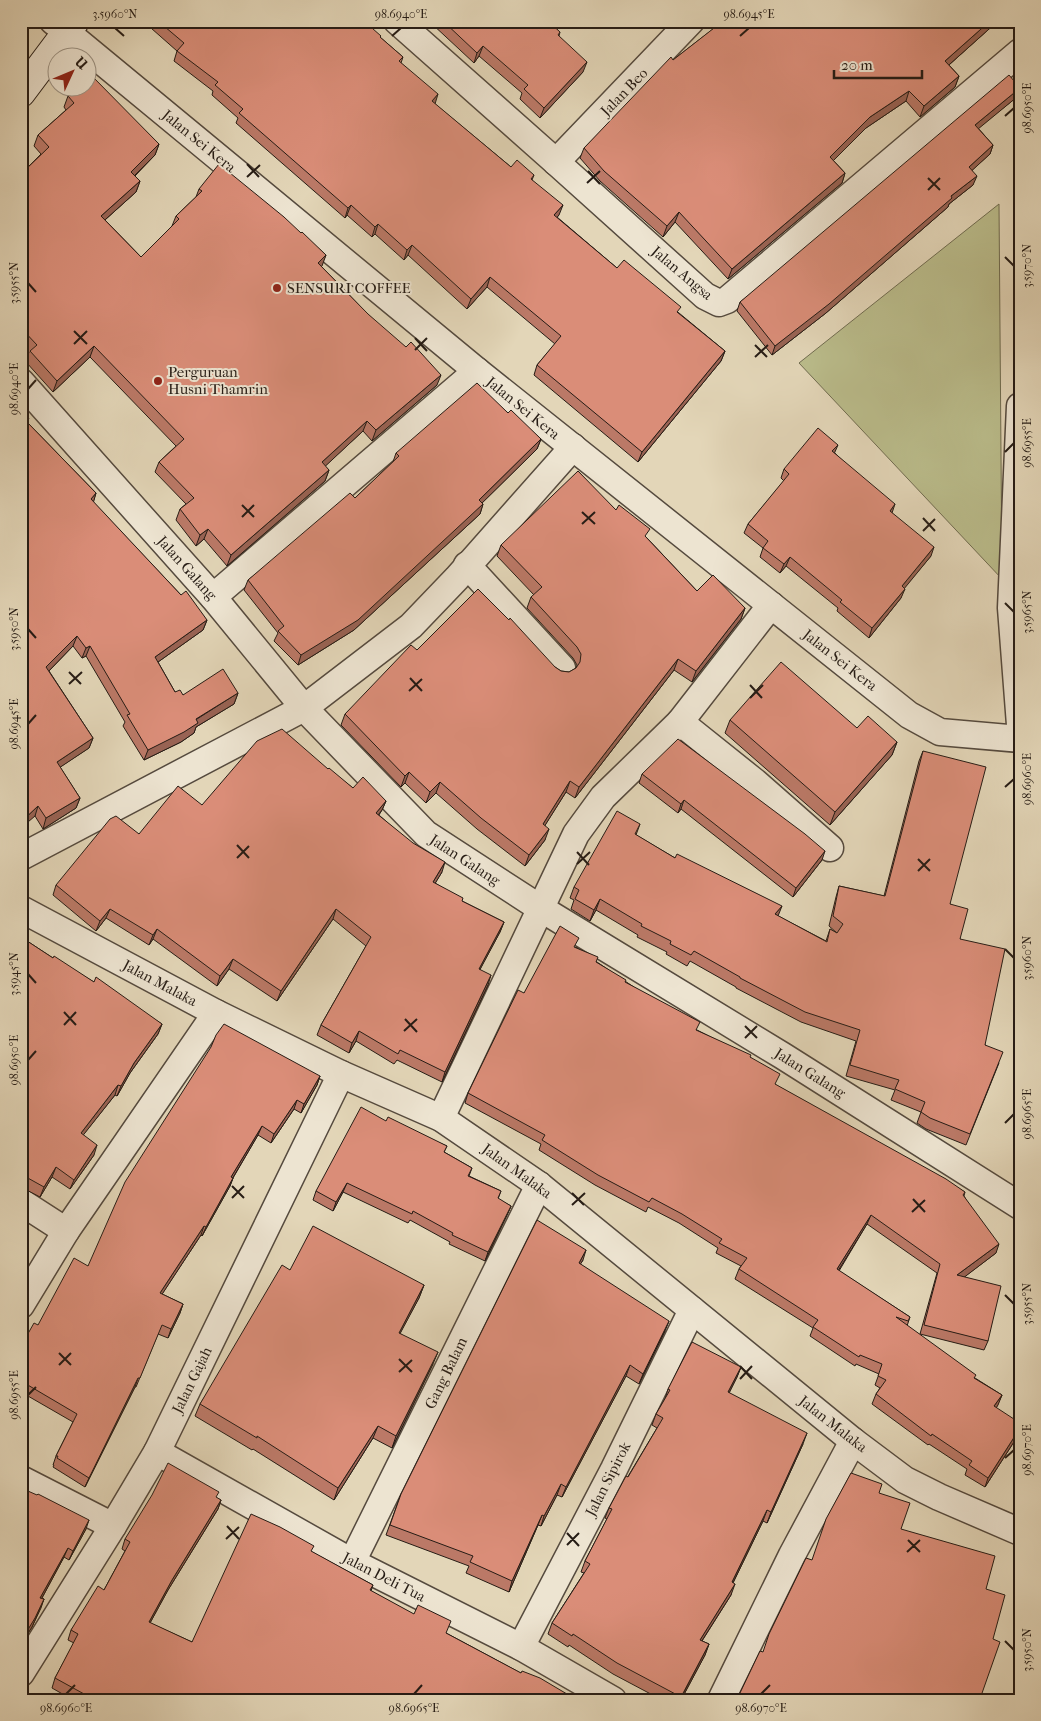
<svg xmlns="http://www.w3.org/2000/svg" width="1041" height="1721" font-family="'IM FELL French Canon',serif">
	<rect width="100%" height="100%" fill="#e3d6b8"/>
	<filter id="stains"><feTurbulence type="fractalNoise" baseFrequency=".004" numOctaves="4"/><feColorMatrix values="0 0 0 0 .2 0 0 0 0 .09 0 0 0 0 .02 0 0 0 .5 -.17"/></filter>
	<radialGradient id="worn" r=".72"><stop offset=".6" stop-color="#630" stop-opacity="0"/><stop offset="1" stop-color="#630" stop-opacity=".3"/></radialGradient>
	<polygon fill="#babc8b" stroke="#706c50" points="999,204 1002,579 799,363"/>
	<g fill="none" stroke-linecap="round" stroke-linejoin="round">
		<g stroke="#554a3e" stroke-width="29">
			<g id="street">
				<polyline points="53,21 477,371 909,715 940,732 1020,739"/>
				<polyline points="397,21 556,162 705,296 719,303 727,300 1020,52"/>
				<polyline points="556,162 691,21"/>
				<polyline points="21,382 213,597 304,708 426,834 540,908 783,1056 1020,1206"/>
				<polyline points="1020,406 1011,608 1020,725"/>
				<polyline points="467,565 562,668"/>
				<polyline points="213,597 477,371"/>
				<polyline points="680,722 771,605"/>
				<polyline points="21,857 304,708 411,626 457,578 573,447"/>
				<polyline points="21,909 216,1013 341,1074 441,1118 539,1185 853,1441 905,1480 939,1497 1020,1532"/>
				<polyline points="441,1118 576,834 603,797 680,722 755,782 830,848"/>
				<polyline points="21,1202 66,1231"/>
				<polyline points="21,1305 66,1231 216,1013"/>
				<polyline points="157,1452 352,1562 521,1647 613,1700"/>
				<polyline points="21,1479 113,1526"/>
				<polyline points="352,1562 539,1185"/>
				<polyline points="521,1647 614,1469 692,1310"/>
				<polyline points="21,1673 113,1526 157,1452 341,1074"/>
				<polyline points="721,1700 792,1555 853,1441"/>
			</g>
		</g>
		<g stroke="#261c15" stroke-width="30">
			<polyline id="secondary" points="21,93 75,21"/>
		</g>
		<use href="#street" stroke="#ede4d1" stroke-width="26"/>
		<use href="#secondary" stroke="#ede4d1" stroke-width="28"/>
	</g>
	<g fill="#bb7967" stroke="#261c15">
		<polygon points="143,21 364,21 381,38 403,57 401,63 435,104 511,167 534,175 532,180 559,215 557,217 617,268 679,313 725,351 721,361 638,462 534,375 537,365 555,344 487,287 467,309 408,255 404,260 375,234 372,237 347,215 345,218 236,123 238,118 212,95 213,91 174,61 177,51"/>
		<polygon points="432,21 548,21 560,32 559,36 583,72 540,118 520,99 522,93 479,56 474,63 431,23"/>
		<polygon points="713,21 998,21 949,65 959,76 955,87 920,117 906,101 866,128 833,160 845,173 842,183 728,279 675,222 663,237 600,181 580,158 584,148 673,60 717,26"/>
		<polygon points="68,96 159,144 155,155 135,176 140,181 136,192 105,220 141,257 172,226 176,216 196,197 199,189 301,233 326,255 321,266 437,385 372,441 363,431 325,466 329,470 325,481 227,566 204,539 196,546 176,520 180,509 186,504 155,472 159,462 176,446 90,357 53,392 26,362 29,352 21,343 21,174 41,154 34,146 38,135 66,110 64,107"/>
		<polygon points="1017,97 978,128 993,145 990,154 972,170 973,185 949,204 948,207 826,313 772,355 737,311 740,302"/>
		<polygon points="21,410 29,418 27,422 96,493 93,502 181,595 207,620 203,630 158,662 175,692 183,695 238,693 234,704 196,727 194,733 181,742 144,760 123,726 125,722 86,656 82,658 73,646 49,671 93,738 89,748 60,767 80,798 76,808 43,829 35,816"/>
		<polygon points="508,413 541,439 537,449 482,503 483,504 480,514 354,630 298,665 274,641 278,633 244,590 248,580 355,498 393,462 396,453"/>
		<polygon points="835,453 892,513 931,556 904,588 901,598 869,638 837,611 838,608 786,566 780,573 760,557 763,548 744,533 748,524 784,481 781,478 784,469"/>
		<polygon points="616,510 647,538 697,591 745,608 741,619 692,682 674,670 575,798 566,792 545,825 545,840 525,866 477,829 436,793 426,803 405,783 401,787 341,725 345,714 417,650 555,667 561,671 569,672 576,668 577,665 573,658 527,608 531,597 534,595 497,556 501,545"/>
		<polygon points="730,720 897,742 892,755 830,825 725,733"/>
		<polygon points="923,751 950,904 960,939 985,1045 999,1063 966,1145 926,1129 917,1123 921,1112 891,1100 895,1090 846,1076 856,1041 801,1022 736,988 736,987 690,961 687,966 666,954 667,952 637,937 638,935 596,910 590,921 571,909 574,900 570,898 574,887 640,824 636,835 675,858 778,916 826,941 830,929 837,933 829,926 836,897 839,886 884,896 919,761"/>
		<polygon points="328,769 353,788 386,801 382,810 379,815 442,872 435,883 462,901 504,922 500,932 480,969 488,985 442,1082 397,1060 394,1064 356,1041 349,1053 317,1035 321,1025 366,946 333,919 277,1001 229,969 217,986 153,939 149,945 106,918 96,931 53,895 56,885 139,834 202,805"/>
		<polygon points="642,774 822,860 793,897 681,809 678,813 639,783"/>
		<polygon points="21,937 53,958 94,982 162,1024 158,1034 130,1073 117,1096 115,1095 83,1135 94,1155 70,1189 52,1177 40,1197 21,1187"/>
		<polygon points="576,947 597,962 697,1030 750,1057 776,1085 965,1192 964,1196 996,1253 964,1277 988,1341 984,1350 920,1334 937,1273 867,1224 839,1271 910,1317 907,1326 975,1378 1002,1395 996,1408 1019,1434 985,1487 965,1475 967,1469 929,1444 928,1445 872,1404 876,1394 880,1388 875,1385 879,1374 856,1364 855,1366 810,1336 813,1328 735,1279 739,1269 741,1266 716,1253 718,1248 679,1223 648,1207 646,1212 595,1185 539,1150 541,1144 465,1103 468,1093 524,993"/>
		<polygon points="320,1076 317,1085 301,1113 294,1109 271,1143 258,1135 233,1178 230,1186 202,1236 201,1235 162,1294 183,1304 180,1313 168,1338 158,1334 136,1387 135,1387 85,1487 53,1467 54,1465 53,1465 56,1456 73,1422 21,1392 21,1346 88,1266"/>
		<polygon points="386,1121 447,1146 444,1152 472,1168 469,1176 501,1191 498,1199 511,1206 507,1215 485,1261 449,1244 450,1242 410,1220 408,1223 343,1192 333,1211 313,1200 316,1191"/>
		<polygon points="583,1260 580,1264 665,1331 639,1384 626,1376 562,1497 557,1495 541,1526 538,1525 509,1592 466,1573 469,1566 386,1535 401,1494"/>
		<polygon points="290,1270 424,1285 419,1298 400,1333 433,1364 392,1448 373,1438 334,1500 253,1449 252,1450 195,1416 200,1404"/>
		<polygon points="741,1367 737,1377 729,1393 803,1444 767,1523 763,1521 733,1583 731,1595 702,1641 709,1644 705,1655 681,1700 662,1700 613,1674 569,1645 568,1647 548,1634 552,1623 584,1573 581,1572 585,1561 607,1519 605,1518 609,1508 657,1428 652,1425 656,1414 665,1399 668,1389"/>
		<polygon points="21,1488 86,1529 69,1560 64,1557 42,1598 44,1599 41,1608 32,1627 21,1644"/>
		<polygon points="217,1498 221,1500 218,1509 168,1590 150,1623 192,1642 312,1552 373,1585 371,1591 446,1633 571,1700 73,1700 52,1688 55,1678 74,1643 68,1640 71,1630 104,1590 125,1551 122,1549 125,1539"/>
	</g>
	<g fill="#996354" stroke="#261c15">
		<polygon points="990,21 998,21 941,72 945,61"/>
		<polygon points="483,46 479,56 474,63 477,53"/>
		<polygon points="587,62 583,72 540,118 544,108"/>
		<polygon points="959,76 955,87 920,117 924,106"/>
		<polygon points="1020,88 1017,97 972,134 975,125"/>
		<polygon points="909,91 906,101 866,128 826,168 830,157 870,117"/>
		<polygon points="438,94 435,104 432,101"/>
		<polygon points="159,144 155,155 127,183 131,172"/>
		<polygon points="993,145 990,154 966,176 969,167"/>
		<polygon points="845,173 842,183 728,279 732,269"/>
		<polygon points="977,176 973,185 949,204 948,207 826,313 772,355 775,346 951,196"/>
		<polygon points="140,181 136,192 97,227 101,216"/>
		<polygon points="351,205 347,215 345,218 348,208"/>
		<polygon points="563,205 559,215 551,225 554,215"/>
		<polygon points="679,212 675,222 663,237 667,226"/>
		<polygon points="378,224 375,234 372,237 375,227"/>
		<polygon points="412,245 408,255 404,260 407,250"/>
		<polygon points="326,255 322,266 314,274 318,263"/>
		<polygon points="490,277 487,287 467,309 471,299"/>
		<polygon points="94,346 90,357 53,392 57,381"/>
		<polygon points="725,351 721,361 638,462 642,452"/>
		<polygon points="441,375 437,385 372,441 376,430"/>
		<polygon points="367,421 363,431 318,473 322,462"/>
		<polygon points="541,439 537,449 475,510 479,500"/>
		<polygon points="838,445 834,454 832,451"/>
		<polygon points="329,470 325,481 227,566 231,555"/>
		<polygon points="96,493 93,504 91,499"/>
		<polygon points="483,504 480,514 354,630 298,665 301,655"/>
		<polygon points="895,504 892,513 890,511"/>
		<polygon points="208,529 204,539 196,546 200,535"/>
		<polygon points="934,547 931,556 899,595 902,586"/>
		<polygon points="790,557 786,566 780,573 784,564"/>
		<polygon points="905,589 901,598 869,638 872,628"/>
		<polygon points="745,608 741,619 692,682 696,671"/>
		<polygon points="207,620 203,630 151,667 155,657"/>
		<polygon points="77,636 73,646 43,677 46,667"/>
		<polygon points="90,646 86,656 82,658 86,648"/>
		<polygon points="678,659 674,670 575,798 579,787"/>
		<polygon points="238,693 234,704 196,727 194,733 181,742 144,760 148,750"/>
		<polygon points="93,738 89,748 53,772 57,762"/>
		<polygon points="897,742 892,755 830,825 835,812"/>
		<polygon points="409,772 405,783 401,787 405,776"/>
		<polygon points="570,781 566,792 539,835 543,824"/>
		<polygon points="440,782 436,793 426,803 430,792"/>
		<polygon points="80,798 76,808 43,829 46,818"/>
		<polygon points="684,800 681,809 678,813 681,804"/>
		<polygon points="386,801 382,810 372,823 376,813"/>
		<polygon points="38,806 35,816 21,828 21,822"/>
		<polygon points="549,829 545,840 525,866 529,855"/>
		<polygon points="825,851 822,860 793,897 796,888"/>
		<polygon points="445,862 442,872 430,892 433,882"/>
		<polygon points="600,899 596,910 590,921 594,910"/>
		<polygon points="782,906 778,916 775,914"/>
		<polygon points="110,909 106,918 96,931 100,921"/>
		<polygon points="336,909 333,919 277,1001 281,991"/>
		<polygon points="504,922 500,932 475,979 479,969"/>
		<polygon points="157,929 153,939 149,945 153,935"/>
		<polygon points="233,959 229,969 217,986 220,976"/>
		<polygon points="491,975 488,985 442,1082 445,1072"/>
		<polygon points="162,1024 158,1034 130,1073 117,1096 121,1086 134,1063"/>
		<polygon points="359,1031 356,1041 349,1053 352,1043"/>
		<polygon points="320,1076 317,1085 301,1113 304,1104"/>
		<polygon points="118,1085 115,1095 77,1143 81,1133"/>
		<polygon points="297,1100 294,1109 271,1143 274,1134"/>
		<polygon points="262,1126 258,1135 228,1186 231,1177"/>
		<polygon points="97,1145 94,1155 70,1189 74,1180"/>
		<polygon points="56,1167 52,1177 40,1197 44,1187"/>
		<polygon points="26,1177 22,1187 21,1187 21,1178"/>
		<polygon points="233,1178 230,1186 202,1236 206,1227"/>
		<polygon points="347,1183 343,1192 333,1211 336,1202"/>
		<polygon points="511,1206 507,1215 485,1261 488,1252"/>
		<polygon points="28,1212 25,1222 21,1228 21,1224"/>
		<polygon points="871,1215 867,1224 833,1279 837,1269"/>
		<polygon points="204,1226 201,1235 157,1302 160,1293"/>
		<polygon points="999,1244 996,1253 954,1285 957,1275"/>
		<polygon points="586,1250 583,1260 575,1273 579,1263"/>
		<polygon points="424,1285 419,1298 394,1345 399,1333"/>
		<polygon points="183,1304 180,1313 168,1338 171,1329"/>
		<polygon points="669,1321 665,1331 639,1384 643,1374"/>
		<polygon points="438,1352 433,1364 392,1448 396,1436"/>
		<polygon points="630,1365 626,1376 562,1497 566,1487"/>
		<polygon points="741,1367 737,1377 724,1403 728,1392"/>
		<polygon points="138,1378 135,1387 85,1487 89,1478"/>
		<polygon points="1002,1395 998,1405 991,1416 994,1406"/>
		<polygon points="378,1426 373,1438 334,1500 338,1488"/>
		<polygon points="1020,1428 1019,1434 985,1487 988,1478"/>
		<polygon points="807,1433 803,1444 767,1523 771,1512"/>
		<polygon points="561,1484 557,1495 541,1526 544,1516"/>
		<polygon points="221,1500 218,1509 168,1590 145,1632 149,1622 172,1580"/>
		<polygon points="767,1510 763,1521 728,1593 732,1582"/>
		<polygon points="542,1515 538,1525 509,1592 512,1581"/>
		<polygon points="89,1520 86,1529 69,1560 73,1551"/>
		<polygon points="68,1548 64,1557 37,1607 40,1598"/>
		<polygon points="735,1584 731,1595 696,1650 700,1640"/>
		<polygon points="44,1599 32,1627 21,1644 21,1641"/>
		<polygon points="709,1644 705,1655 681,1700 680,1700"/>
	</g>
	<g fill="#da8d78" stroke="#261c15">
		<polygon points="158,21 364,21 381,36 380,37 403,57 399,61 438,94 432,101 511,167 517,160 534,175 531,179 563,205 554,215 617,268 624,260 681,307 677,312 725,351 642,452 537,365 561,336 490,277 471,299 412,245 407,250 378,224 375,227 351,205 348,208 239,113 243,109 215,85 218,82 177,51 184,43"/>
		<polygon points="443,21 548,21 560,32 558,35 587,62 544,108 524,89 528,85 483,46 477,53"/>
		<polygon points="723,21 990,21 945,61 959,76 924,106 909,91 870,117 830,157 845,173 732,269 679,212 667,226 604,171 584,148 671,57 673,60"/>
		<polygon points="90,74 159,144 131,172 140,181 101,216 141,257 179,219 176,216 202,191 199,189 219,164 284,217 301,233 302,232 326,255 318,263 368,314 406,347 411,342 441,375 376,430 367,421 322,462 329,470 231,555 208,529 200,535 180,509 194,498 159,462 184,439 94,346 57,381 30,351 37,345 21,328 21,174 49,147 38,135 74,103 68,96 77,88 88,88 88,77"/>
		<polygon points="1009,75 1020,88 975,125 993,145 969,167 977,176 951,196 952,198 829,304 775,346 740,302"/>
		<polygon points="477,383 508,413 511,410 541,439 479,500 483,504 358,620 301,655 278,631 284,626 248,580 350,493 355,498 399,456 396,453"/>
		<polygon points="21,410 29,418 26,421 96,493 91,499 181,595 186,591 207,620 155,657 175,692 180,690 183,695 223,669 238,693 196,719 198,723 184,732 148,750 127,715 130,714 90,646 86,648 77,636 46,667 93,738 57,762 80,798 46,818 38,806 21,822"/>
		<polygon points="818,428 838,445 832,451 895,504 890,511 934,547 902,586 905,589 872,628 840,602 842,600 790,557 784,564 763,548 768,541 748,524 789,474 784,469"/>
		<polygon points="578,471 616,510 619,505 650,529 645,536 697,591 713,575 745,608 696,671 678,659 579,787 570,781 543,824 549,829 529,855 481,818 440,782 430,792 409,772 405,776 345,714 411,645 417,650 478,589 509,620 510,618 555,667 561,671 569,672 576,668 580,662 581,654 577,647 531,597 542,587 501,545"/>
		<polygon points="781,662 857,728 868,716 897,742 835,812 730,720"/>
		<polygon points="282,729 328,769 329,768 353,788 363,777 386,801 376,813 413,843 445,862 433,882 463,898 462,901 504,922 479,969 491,975 445,1072 400,1050 398,1054 359,1031 352,1043 321,1025 371,937 336,909 281,991 233,959 220,976 157,929 153,935 110,909 100,921 56,885 110,819 116,816 139,834 178,786 202,805 257,741"/>
		<polygon points="678,739 805,834 825,851 796,888 684,800 681,804 642,774"/>
		<polygon points="923,751 986,767 950,904 968,909 960,939 1005,949 985,1045 1003,1052 970,1134 930,1118 921,1112 925,1102 895,1089 899,1080 850,1065 860,1030 805,1012 740,978 740,977 694,951 691,955 670,944 671,941 641,926 642,924 600,899 594,910 575,899 579,890 574,887 617,811 640,824 635,834 675,858 677,854 782,906 775,914 827,942 830,929 837,933 843,924 833,916 839,886 885,896"/>
		<polygon points="560,926 579,938 574,947 598,957 596,962 626,980 625,982 700,1022 696,1030 751,1055 750,1057 780,1074 775,1084 946,1179 965,1192 963,1195 999,1244 957,1275 1001,1286 988,1341 924,1325 940,1264 871,1215 837,1269 910,1317 908,1321 896,1317 976,1375 974,1378 1002,1395 994,1406 1020,1423 1020,1428 988,1478 969,1465 972,1461 932,1434 931,1436 876,1394 886,1380 878,1376 882,1364 860,1355 859,1357 813,1327 818,1320 739,1269 747,1258 719,1243 722,1239 682,1214 652,1198 649,1202 598,1175 542,1140 545,1135 468,1093 518,990 524,993"/>
		<polygon points="21,937 53,958 54,956 94,982 96,977 162,1024 134,1063 121,1086 118,1085 81,1133 97,1145 74,1180 56,1167 44,1187 26,1177 21,1178"/>
		<polygon points="224,1024 320,1076 304,1104 297,1100 274,1134 262,1126 231,1177 233,1178 206,1227 204,1226 160,1293 183,1304 171,1329 162,1325 140,1378 138,1378 89,1478 57,1458 58,1456 56,1456 77,1414 21,1381 21,1346 34,1323 38,1325 74,1258 88,1266 125,1182 211,1047 216,1035"/>
		<polygon points="361,1107 386,1121 388,1117 447,1146 444,1152 472,1168 468,1176 501,1191 498,1198 511,1206 488,1252 452,1235 453,1233 413,1211 412,1214 347,1183 336,1202 316,1191"/>
		<polygon points="21,1207 28,1212 21,1224"/>
		<polygon points="537,1220 586,1250 579,1263 669,1321 643,1374 630,1365 566,1487 561,1484 544,1516 542,1515 512,1581 470,1562 473,1556 390,1525 401,1494"/>
		<polygon points="313,1226 424,1285 399,1333 438,1352 396,1436 378,1426 338,1488 257,1436 257,1438 200,1404 282,1265 290,1270"/>
		<polygon points="692,1342 741,1367 728,1392 807,1433 771,1512 767,1510 732,1582 735,1584 700,1640 709,1644 681,1697 617,1663 573,1634 572,1636 552,1623 590,1564 585,1561 612,1509 609,1508 626,1476 628,1477 663,1418 656,1414 670,1390 668,1389"/>
		<polygon points="168,1463 219,1492 216,1497 221,1500 172,1580 149,1622 192,1642 251,1514 280,1527 314,1546 311,1551 373,1585 370,1590 414,1614 418,1605 451,1621 446,1633 521,1673 522,1671 540,1678 572,1697 571,1700 95,1700 55,1678 78,1634 71,1630 98,1586 104,1590 130,1542 125,1539 152,1495"/>
		<polygon points="851,1473 882,1484 879,1493 910,1503 901,1529 995,1556 986,1589 1005,1595 993,1639 1000,1642 981,1696 986,1697 985,1700 737,1700 739,1695 760,1651 763,1652 769,1634 806,1558 812,1560 826,1519"/>
		<polygon points="21,1488 37,1495 38,1494 89,1520 73,1551 68,1548 40,1598 44,1599 35,1618 21,1641"/>
	</g>
	<path fill="none" stroke="#261c15" stroke-width="2" d="M 115,28 L 124,36M 392,36 L 401,28M 740,36 L 749,28M 1005,116 L 1014,108M 247,164 L 259,177M 588,171 L 600,184M 247,177 L 260,165M 928,178 L 940,190M 587,183 L 600,171M 928,190 L 940,178M 1005,257 L 1014,266M 28,283 L 36,292M 74,331 L 87,344M 415,338 L 427,351M 74,344 L 87,331M 755,345 L 767,357M 415,350 L 427,338M 755,357 L 768,345M 28,389 L 36,380M 1005,452 L 1014,443M 242,505 L 254,517M 582,512 L 595,524M 242,517 L 254,505M 923,518 L 935,531M 582,524 L 595,512M 923,531 L 935,519M 1005,603 L 1014,612M 28,629 L 36,638M 69,672 L 81,684M 410,678 L 422,691M 69,684 L 82,672M 750,685 L 762,698M 409,691 L 422,679M 750,698 L 763,685M 28,724 L 36,715M 1005,787 L 1014,779M 237,845 L 249,858M 577,852 L 589,865M 237,858 L 249,846M 918,859 L 930,871M 577,864 L 590,852M 918,871 L 930,859M 1005,949 L 1014,958M 28,974 L 36,983M 64,1012 L 76,1025M 405,1019 L 417,1032M 64,1025 L 76,1012M 745,1026 L 757,1038M 404,1031 L 417,1019M 745,1038 L 757,1026M 28,1060 L 36,1051M 1005,1123 L 1014,1114M 232,1186 L 244,1198M 572,1193 L 584,1205M 232,1198 L 244,1186M 913,1199 L 925,1212M 572,1205 L 585,1193M 912,1212 L 925,1200M 1005,1295 L 1014,1304M 59,1353 L 71,1365M 399,1359 L 412,1372M 59,1365 L 71,1353M 740,1366 L 752,1379M 399,1372 L 412,1360M 740,1379 L 752,1366M 28,1395 L 36,1387M 1005,1458 L 1014,1450M 227,1526 L 239,1539M 567,1533 L 579,1546M 226,1539 L 239,1527M 908,1540 L 920,1552M 567,1545 L 579,1533M 907,1552 L 920,1540M 1005,1641 L 1014,1650M 66,1694 L 75,1685M 414,1694 L 422,1685M 761,1694 L 770,1685"/>
	<g fill="#8f2418" stroke="#ede4d1" stroke-width="2">
		<circle cx="277" cy="288" r="5"/>
		<circle cx="158" cy="381" r="5"/>
	</g>
	<g text-anchor="middle" stroke-width="4" stroke-linejoin="round" paint-order="stroke">
		<g font-size="15" fill="#261c15" stroke="#ede4d1">
			<text transform="translate(624 92) rotate(-46)" y="5">Jalan Beo</text>
			<text transform="translate(199 141) rotate(39)" y="5">Jalan Sei Kera</text>
			<text transform="translate(682 273) rotate(40)" y="5">Jalan Angsa</text>
			<text transform="translate(523 408) rotate(39)" y="5">Jalan Sei Kera</text>
			<text transform="translate(187 568) rotate(48)" y="5">Jalan Galang</text>
			<text transform="translate(840 660) rotate(38)" y="5">Jalan Sei Kera</text>
			<text transform="translate(465 860) rotate(33)" y="5">Jalan Galang</text>
			<text transform="translate(160 983) rotate(28)" y="5">Jalan Malaka</text>
			<text transform="translate(810 1073) rotate(32)" y="5">Jalan Galang</text>
			<text transform="translate(517 1171) rotate(36)" y="5">Jalan Malaka</text>
			<text transform="translate(446 1373) rotate(-64)" y="5">Gang Balam</text>
			<text transform="translate(192 1380) rotate(-64)" y="5">Jalan Gajah</text>
			<text transform="translate(833 1424) rotate(38)" y="5">Jalan Malaka</text>
			<text transform="translate(608 1479) rotate(-63)" y="5">Jalan Sipirok</text>
			<text transform="translate(384 1577) rotate(27)" y="5">Jalan Deli Tua</text>
		</g>
		<g font-size="15" fill="#261c15" stroke="#ede4d1" text-anchor="start">
			<text x="287" y="293">SENSURI COFFEE</text>
			<text x="168" y="377">Perguruan<tspan x="168" dy="17">Husni Thamrin</tspan></text>
		</g>
	</g>
	<rect width="1041" height="1721" fill="none" stroke="#e3d6b8" stroke-width="55"/>
	<g transform="translate(72 72) rotate(46)"><circle r="24" fill="#ede4d1" stroke="#9d9486"/>
	<path d="M0-4L9 19L0 12L-9 19Z" fill="#8f2418"/>
	<text y="-8" font-size="14" font-weight="bold" text-anchor="middle" fill="#261c15">U</text>
	</g>
	<path d="M834 70v8h88v-8" fill="none" stroke="#261c15" stroke-width="2.5"/>
	<text x="841" y="70" font-size="15" fill="#261c15" stroke="#ede4d1" stroke-width="4" paint-order="stroke">20 m</text>
	<rect x="28" y="28" width="986" height="1666" fill="none" stroke="#261c15" stroke-width="2"/>
	<g font-size="12" text-anchor="middle" fill="#261c15">
		<text x="115" y="18">3.5960°N</text>
		<text x="401" y="18">98.6940°E</text>
		<text x="749" y="18">98.6945°E</text>
		<text transform="translate(1027 108) rotate(-90)" y="4">98.6950°E</text>
		<text transform="translate(1027 266) rotate(-90)" y="4">3.5970°N</text>
		<text transform="translate(14 283) rotate(-90)" y="4">3.5955°N</text>
		<text transform="translate(14 389) rotate(-90)" y="4">98.6940°E</text>
		<text transform="translate(1027 443) rotate(-90)" y="4">98.6955°E</text>
		<text transform="translate(1027 612) rotate(-90)" y="4">3.5965°N</text>
		<text transform="translate(14 629) rotate(-90)" y="4">3.5950°N</text>
		<text transform="translate(14 724) rotate(-90)" y="4">98.6945°E</text>
		<text transform="translate(1027 779) rotate(-90)" y="4">98.6960°E</text>
		<text transform="translate(1027 958) rotate(-90)" y="4">3.5960°N</text>
		<text transform="translate(14 974) rotate(-90)" y="4">3.5945°N</text>
		<text transform="translate(14 1060) rotate(-90)" y="4">98.6950°E</text>
		<text transform="translate(1027 1114) rotate(-90)" y="4">98.6965°E</text>
		<text transform="translate(1027 1304) rotate(-90)" y="4">3.5955°N</text>
		<text transform="translate(14 1395) rotate(-90)" y="4">98.6955°E</text>
		<text transform="translate(1027 1450) rotate(-90)" y="4">98.6970°E</text>
		<text transform="translate(1027 1650) rotate(-90)" y="4">3.5950°N</text>
		<text x="66" y="1712">98.6960°E</text>
		<text x="414" y="1712">98.6965°E</text>
		<text x="761" y="1712">98.6970°E</text>
	</g>
	<rect width="100%" height="100%" filter="url(#stains)"/>
	<rect width="100%" height="100%" fill="url(#worn)"/>
</svg>
